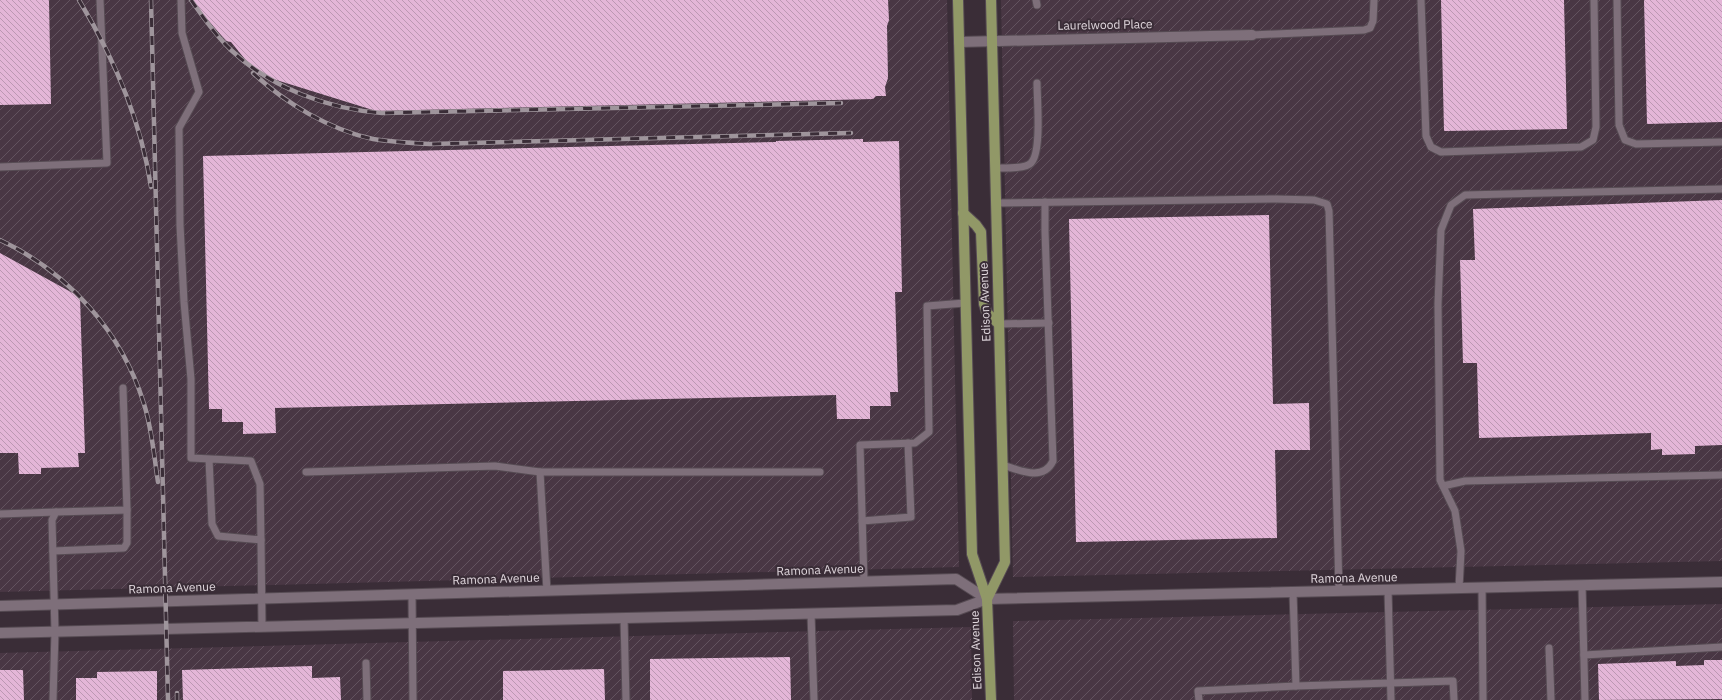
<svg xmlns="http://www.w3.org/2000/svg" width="1722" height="700" font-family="'IBM Plex Sans',sans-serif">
	<defs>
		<pattern id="industrial-furrows" width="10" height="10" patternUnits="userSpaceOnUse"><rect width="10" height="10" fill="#493744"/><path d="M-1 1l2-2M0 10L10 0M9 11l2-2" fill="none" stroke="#63535f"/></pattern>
		<pattern id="building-back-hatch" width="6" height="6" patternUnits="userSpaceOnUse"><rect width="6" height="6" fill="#e3b6d7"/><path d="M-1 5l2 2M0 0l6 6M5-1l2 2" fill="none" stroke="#bb98b2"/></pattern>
	</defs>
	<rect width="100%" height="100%" fill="#3a2d37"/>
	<g fill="url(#industrial-furrows)">
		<polygon points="0,0 947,0 959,567 0,592"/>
		<polygon points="1001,0 1722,0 1722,561 1013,577"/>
		<polygon points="1722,604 1722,700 1014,700 1013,621"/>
		<polygon points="971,627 972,700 0,700 0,653"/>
	</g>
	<g fill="url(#building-back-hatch)">
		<polygon points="0,0 49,0 51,104 0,105"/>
		<polygon points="191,0 888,0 889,20 887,26 888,78 885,87 886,96 876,96 873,99 376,111 257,74 231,42 226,41"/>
		<polygon points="1441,0 1564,0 1567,129 1444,131"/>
		<polygon points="1644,0 1722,0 1722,122 1647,124"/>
		<polygon points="863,139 863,142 899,141 902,292 895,292 898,392 890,392 891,406 870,406 870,419 837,419 836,395 275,408 276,433 243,434 243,422 222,422 222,409 209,409 203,156 776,142 776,141"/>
		<polygon points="1722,200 1722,445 1695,446 1695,454 1662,455 1662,449 1651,450 1651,433 1479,438 1477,363 1463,363 1460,260 1475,260 1473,209"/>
		<polygon points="1269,215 1273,404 1309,403 1310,450 1275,450 1277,538 1076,542 1069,219"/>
		<polygon points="0,253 80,297 85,453 78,453 79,467 41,468 41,474 19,474 18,453 0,453"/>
		<polygon points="790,657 791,700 650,700 650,659"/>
		<polygon points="1704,660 1722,660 1722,699 1599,700 1598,664 1676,661 1676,666 1704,665"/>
		<polygon points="312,666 312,678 340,677 341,700 183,700 182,670"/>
		<polygon points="604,669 605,700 503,700 503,671"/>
		<polygon points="0,670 23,670 24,700 0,700"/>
		<polygon points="157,671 157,700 76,700 76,678 97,678 97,672"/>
	</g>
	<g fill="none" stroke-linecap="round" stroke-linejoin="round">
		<g stroke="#564b53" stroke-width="9">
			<g id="lane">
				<polyline points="181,0 182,33 199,92 179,128 180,225 184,302 191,379 191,458 251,461 260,484 261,540 218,536 212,524 209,459"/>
				<polyline points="1036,0 1037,5"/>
				<polyline points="1421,0 1426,136 1431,147 1441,152 1581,147 1593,140 1596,127 1594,0"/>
				<polyline points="1617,0 1619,125 1625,140 1636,144 1722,142"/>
				<polyline points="1252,35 1364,30 1370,28 1373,21 1374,0"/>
				<polyline points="0,167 107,163 100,0"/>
				<path d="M 995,168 C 1003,168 1026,169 1031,163 C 1042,152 1037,99 1037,83"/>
				<polyline points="996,203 1276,199 1314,200 1327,204 1329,211 1339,591"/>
				<polyline points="999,324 1049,323"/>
				<path d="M 1003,465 C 1019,470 1043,482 1053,461 L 1045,231 L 1045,202"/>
				<polyline points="306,472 495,466 540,472 820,472"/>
				<polyline points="540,472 547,591"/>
				<polyline points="1443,486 1465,481 1722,475"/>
				<polyline points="0,514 56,512"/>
				<polyline points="862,521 911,517 908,443"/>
				<polyline points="261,540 262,627"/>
				<polyline points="53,551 124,548 127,543 127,510"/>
				<polyline points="864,582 860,445 915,443 929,432 927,306 965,303"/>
				<polyline points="1582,585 1585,700"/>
				<polyline points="1482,587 1483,700"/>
				<polyline points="1459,588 1461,551 1455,511 1440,480 1438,304 1441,230 1451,205 1465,195 1722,189"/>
				<polyline points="1388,590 1391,700"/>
				<polyline points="412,595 413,700"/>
				<polyline points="811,614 814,700"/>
				<polyline points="624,618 626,700"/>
				<polyline points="1549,648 1551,700"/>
				<polyline points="1584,655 1722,647"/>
				<polyline points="366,663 367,700"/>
				<polyline points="1296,686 1453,681 1454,700"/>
				<polyline points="53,700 55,632 52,520 56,512 127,510 123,388"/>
				<polyline points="1199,700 1198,691 1296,686 1293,592"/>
			</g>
		</g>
		<g stroke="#564b53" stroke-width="12">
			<polyline id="street" points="959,42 1252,35"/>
		</g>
		<g stroke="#564b53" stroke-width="12">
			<g id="secondary">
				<polyline points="0,606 956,579 987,599"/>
				<polyline points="0,633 957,610 987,599 1722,582"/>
			</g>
		</g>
		<g stroke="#564b53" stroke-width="12">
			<g id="primary">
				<polyline points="958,0 972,554 987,599 991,700"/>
				<polyline points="963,213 976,225 981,232 984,304 987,313 999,324"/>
				<polyline points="987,599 1005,562 991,0"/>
			</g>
		</g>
		<use href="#lane" stroke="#7e6f7a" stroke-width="7"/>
		<use href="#street" stroke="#7e6f7a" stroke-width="10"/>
		<use href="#secondary" stroke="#7e6f7a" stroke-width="10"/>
		<use href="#primary" stroke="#919867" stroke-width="10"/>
		<g stroke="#9f959c" stroke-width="4.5">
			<g id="rail">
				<path d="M 79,0 C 114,58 141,120 151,187"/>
				<polyline points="151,0 168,700"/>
				<path d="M 191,0 C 203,17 215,35 231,50 C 271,88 328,109 382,113 L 841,103"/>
				<path d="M 253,73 C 285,103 330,130 373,139 C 392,142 412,143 431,144 L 851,133"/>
				<path d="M 0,240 C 68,272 122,332 144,404 C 152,429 154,456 158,482"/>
				<polyline points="177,693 177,700"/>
			</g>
		</g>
		<use href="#rail" stroke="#3a2d37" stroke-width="3" stroke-dasharray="9" stroke-linecap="butt"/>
	</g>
	<g text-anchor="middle" stroke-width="4" stroke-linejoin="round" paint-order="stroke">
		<g font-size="12" fill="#e0d7dd" stroke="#3a2d37">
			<text transform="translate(1105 25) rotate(-1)" y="4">Laurelwood Place</text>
			<text transform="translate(985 302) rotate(-92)" y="4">Edison Avenue</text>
			<text transform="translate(820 570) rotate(-2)" y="4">Ramona Avenue</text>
			<text transform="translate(1354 578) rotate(-1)" y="4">Ramona Avenue</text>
			<text transform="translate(496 579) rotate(-2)" y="4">Ramona Avenue</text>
			<text transform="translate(172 588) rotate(-2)" y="4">Ramona Avenue</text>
			<text transform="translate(976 650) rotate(-92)" y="4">Edison Avenue</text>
		</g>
	</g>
</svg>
